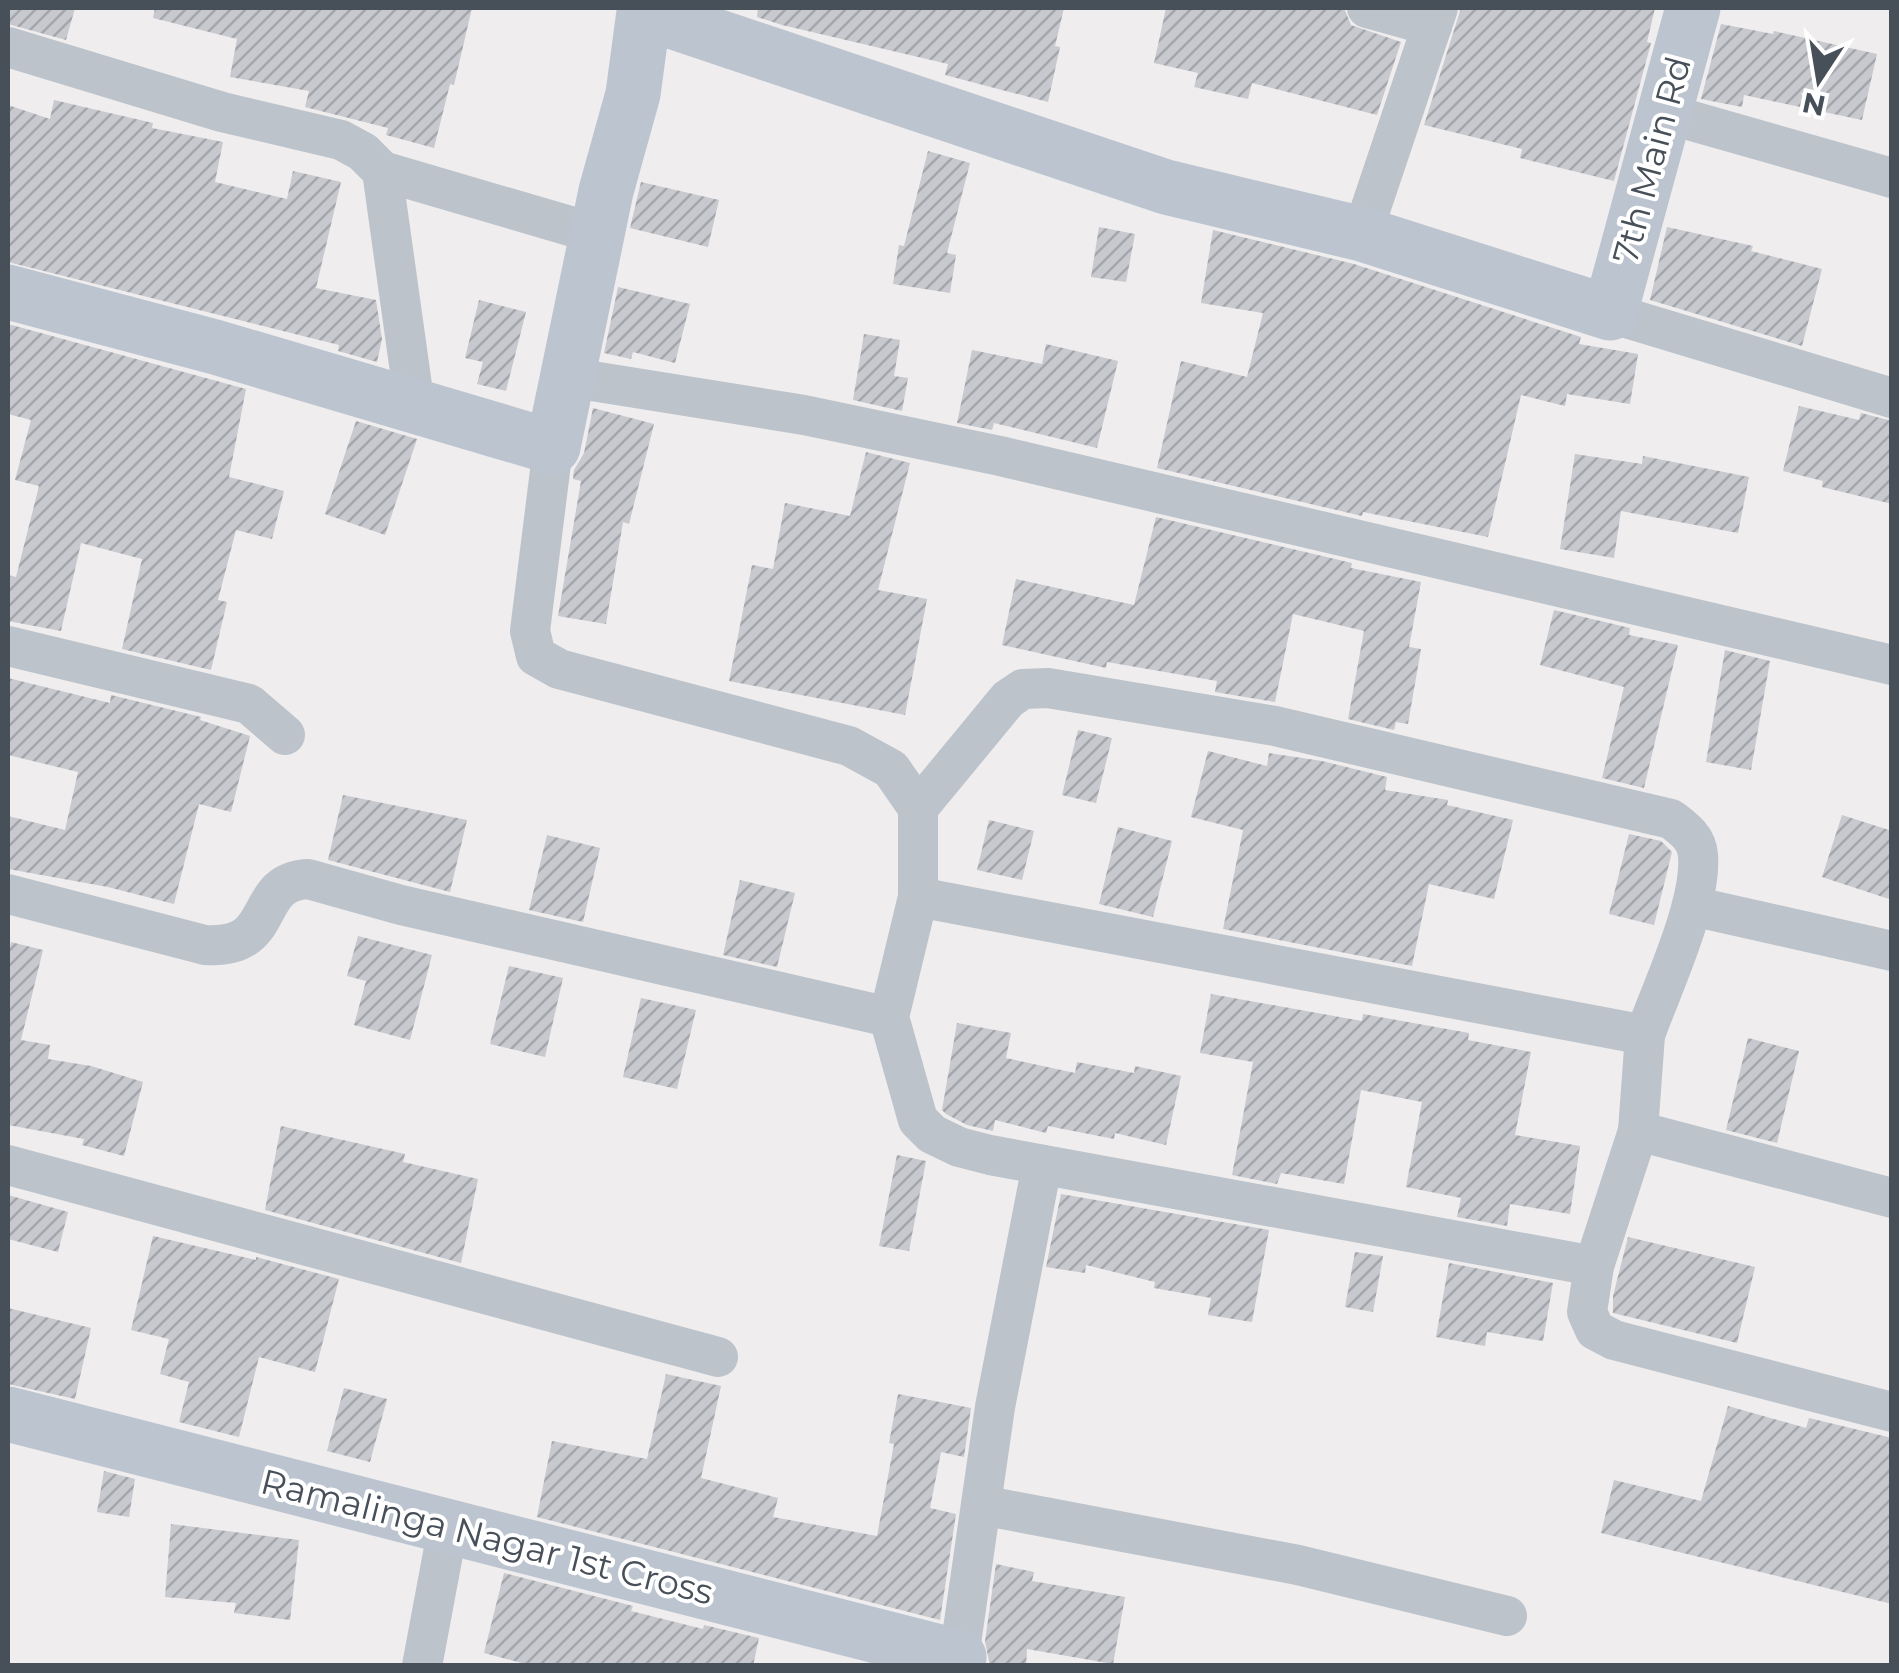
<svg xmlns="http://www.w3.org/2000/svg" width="1899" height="1673" font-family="Montserrat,sans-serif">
	<defs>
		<pattern id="building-hatch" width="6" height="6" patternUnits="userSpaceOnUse" patternTransform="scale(2.5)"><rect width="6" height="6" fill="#c7c9cf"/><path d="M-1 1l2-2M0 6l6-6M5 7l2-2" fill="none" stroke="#a3a6ab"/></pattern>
	</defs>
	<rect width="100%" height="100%" fill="#efeded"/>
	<g fill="url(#building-hatch)">
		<polygon points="8,8 75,8 66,40 8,24"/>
		<polygon points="155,8 472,8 454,85 450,84 434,148 386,135 388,128 305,107 309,91 230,77 237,39 153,18"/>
		<polygon points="758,8 1064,8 1055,46 1060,47 1048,102 945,75 948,64 782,25 757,17"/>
		<polygon points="1166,8 1344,8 1351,25 1401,42 1377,115 1252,83 1248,99 1194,87 1198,73 1154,63"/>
		<polygon points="1461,8 1655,8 1647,42 1651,43 1614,181 1520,158 1522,149 1424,125"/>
		<polygon points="1721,24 1773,34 1774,31 1877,54 1862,120 1744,95 1742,107 1701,99"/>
		<polygon points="54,100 153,123 152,128 223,142 215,182 287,199 293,171 341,182 316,288 376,300 382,339 377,362 338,351 339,345 8,262 8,105 50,119"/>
		<polygon points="928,151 970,163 947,253 956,255 950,293 893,284 899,245 904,246"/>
		<polygon points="641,182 719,200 708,247 630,228"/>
		<polygon points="1099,227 1135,234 1126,282 1091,277"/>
		<polygon points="1667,227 1753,246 1751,251 1822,269 1802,346 1650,300"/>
		<polygon points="1213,230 1354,264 1581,337 1579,344 1638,354 1630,404 1567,394 1565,406 1521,395 1488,537 1363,512 1362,516 1157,468 1181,361 1247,377 1263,313 1201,303"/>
		<polygon points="618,287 690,304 675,363 633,352 631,359 604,353"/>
		<polygon points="479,300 526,312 506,391 477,384 483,362 465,358"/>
		<polygon points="8,324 246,389 229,477 284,491 272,539 236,530 218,600 227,602 211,670 122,649 142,559 81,543 61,631 8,621 8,575 16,577 39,486 15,480 31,420 8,414"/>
		<polygon points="864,334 900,340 894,376 908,378 902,411 853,400"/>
		<polygon points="1046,344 1118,361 1097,448 994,423 992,430 957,423 972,350 1042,364"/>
		<polygon points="1799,406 1859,420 1861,413 1892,421 1892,504 1822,487 1823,481 1783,471"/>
		<polygon points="593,408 654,424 629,524 623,522 606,624 558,616 581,481 573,479 574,470 584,453"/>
		<polygon points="356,421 417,439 385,535 325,514"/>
		<polygon points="866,452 910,463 878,590 927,599 905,715 729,681 752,565 773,569 785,503 850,516"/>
		<polygon points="1575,454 1642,464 1643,456 1749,477 1738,533 1621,511 1614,558 1560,549"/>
		<polygon points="1156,517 1352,563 1351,568 1421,582 1409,647 1421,649 1408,724 1396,722 1394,730 1348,719 1364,631 1293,614 1275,702 1215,692 1217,681 1107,662 1106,668 1002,645 1016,579 1134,605"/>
		<polygon points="1554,610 1630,628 1629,635 1678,645 1644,788 1602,778 1624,687 1540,665"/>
		<polygon points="1725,650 1770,661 1751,770 1706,762"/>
		<polygon points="8,678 110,703 111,695 201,717 200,720 250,736 231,812 199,804 174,904 108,887 8,869 8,816 65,830 78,772 8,755"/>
		<polygon points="1078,730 1112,738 1096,803 1062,795"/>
		<polygon points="1208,751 1267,766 1269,753 1322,761 1387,777 1385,790 1448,800 1447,805 1513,820 1494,899 1429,884 1412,966 1223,929 1243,830 1191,817"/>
		<polygon points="343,795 467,820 450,892 328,860"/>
		<polygon points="1842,815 1892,831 1892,900 1822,877"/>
		<polygon points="989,820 1034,831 1022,880 977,870"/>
		<polygon points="1118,827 1172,841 1153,917 1099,904"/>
		<polygon points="1629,834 1661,841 1672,852 1654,925 1609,914"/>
		<polygon points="547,835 600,848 583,922 529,910"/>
		<polygon points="740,880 795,893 777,967 723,955"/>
		<polygon points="358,936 432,955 410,1040 354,1025 366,981 347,976"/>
		<polygon points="11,942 43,950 21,1040 50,1045 48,1059 91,1066 143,1082 124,1156 82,1145 84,1139 8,1125 8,958"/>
		<polygon points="509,966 563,978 545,1057 490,1044"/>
		<polygon points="1211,994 1362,1021 1363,1014 1469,1033 1468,1040 1531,1052 1515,1135 1580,1146 1570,1214 1510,1204 1507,1226 1457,1217 1461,1198 1406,1187 1422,1102 1361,1090 1344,1184 1281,1173 1277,1184 1232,1175 1253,1062 1200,1053"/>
		<polygon points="641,998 696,1010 677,1089 623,1077"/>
		<polygon points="957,1023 1011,1033 1006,1058 1075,1073 1077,1062 1134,1073 1135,1066 1181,1076 1166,1145 1115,1133 1114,1139 1048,1126 1046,1133 995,1120 993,1131 967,1125 946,1114 942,1110"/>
		<polygon points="1748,1038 1799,1051 1777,1143 1726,1130"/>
		<polygon points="281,1126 405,1154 403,1162 478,1179 461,1263 265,1210"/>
		<polygon points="897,1155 926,1161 909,1251 879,1246"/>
		<polygon points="1061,1194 1269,1230 1252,1322 1208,1315 1211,1298 1154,1288 1155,1282 1086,1265 1085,1273 1046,1267"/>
		<polygon points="8,1195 68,1212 58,1252 8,1239"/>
		<polygon points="153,1236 256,1260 256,1257 339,1279 315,1372 259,1357 239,1437 179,1422 189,1382 160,1374 169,1339 131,1330"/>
		<polygon points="1628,1237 1755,1267 1737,1343 1613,1313 1613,1296"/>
		<polygon points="1355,1252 1383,1256 1373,1312 1345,1307"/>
		<polygon points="1449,1263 1553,1283 1543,1341 1487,1332 1485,1346 1436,1337"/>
		<polygon points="8,1308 91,1328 75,1399 8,1384"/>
		<polygon points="666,1374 721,1386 701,1478 778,1498 773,1517 877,1536 894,1444 889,1443 898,1394 971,1408 964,1457 941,1452 930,1508 956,1514 940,1620 537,1517 552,1441 647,1459"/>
		<polygon points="344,1388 387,1399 370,1462 327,1451"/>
		<polygon points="1728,1406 1806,1428 1809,1418 1892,1438 1892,1604 1601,1533 1614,1480 1701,1501"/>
		<polygon points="104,1471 135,1479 129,1517 97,1512"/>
		<polygon points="171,1524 299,1540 290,1620 234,1613 236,1603 165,1597"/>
		<polygon points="996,1564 1034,1572 1032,1581 1125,1597 1113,1664 1027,1649 1026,1666 990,1666 985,1641"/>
		<polygon points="504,1573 633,1606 631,1611 703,1629 704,1625 759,1638 753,1666 533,1666 484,1653"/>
	</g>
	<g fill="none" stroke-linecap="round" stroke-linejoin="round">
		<g stroke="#bcc3cb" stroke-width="40">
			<polyline points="1367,8 1432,26"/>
			<polyline points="8,47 222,112 341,140 363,152 382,171 415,407"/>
			<polyline points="1664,113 1892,178"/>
			<polyline points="382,171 597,234"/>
			<polyline points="1362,234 1438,8"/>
			<polyline points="1610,313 1892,398"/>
			<polyline points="567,377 804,415 1000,456 1892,665"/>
			<polyline points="553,447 530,631 536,656 559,669 849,746 891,769 918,808 918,897 889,1017 918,1120 932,1134 959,1147 990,1155 1594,1266 1587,1312 1595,1330 1614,1340 1892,1412"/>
			<polyline points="8,646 249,704 285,735"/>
			<path d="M 918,808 L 1008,699 L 1023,689 L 1048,688 L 1275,726 L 1671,819 C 1684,829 1697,838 1698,855 C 1702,904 1662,987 1645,1035"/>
			<path d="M 8,894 L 205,945 C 281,950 249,882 308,879 L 401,905 L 889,1017"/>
			<polyline points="918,897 1645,1035 1638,1131 1892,1198"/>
			<polyline points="1692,906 1892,951"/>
			<polyline points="8,1165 718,1357"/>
			<polyline points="1594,1266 1638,1131"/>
			<polyline points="981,1505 1298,1565 1507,1616"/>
			<polyline points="959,1657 995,1407 1042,1165"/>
			<polyline points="422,1666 448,1527"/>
		</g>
		<g stroke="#bcc4d0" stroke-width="55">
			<polyline points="8,292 215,347 553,447 606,191 633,94 644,12 1166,187 1362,234 1610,313 1693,8"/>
			<polyline points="8,1414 959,1657 958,1666"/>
		</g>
	</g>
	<g text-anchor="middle" stroke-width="8" stroke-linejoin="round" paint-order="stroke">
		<g font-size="35" fill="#474f59" stroke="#fff">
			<text transform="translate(1652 160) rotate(-75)" y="12">7th Main Rd</text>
			<text transform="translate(487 1537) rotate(14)" y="12">Ramalinga Nagar 1st Cross</text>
		</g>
	</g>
	<rect width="1899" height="1673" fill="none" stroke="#474f59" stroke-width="20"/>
	<g transform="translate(1819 80) rotate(192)" stroke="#ffffff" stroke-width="8" paint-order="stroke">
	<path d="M0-8L18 38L0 25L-18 38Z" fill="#474f59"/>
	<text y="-15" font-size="28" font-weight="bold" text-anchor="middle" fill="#474f59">N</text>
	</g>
</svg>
